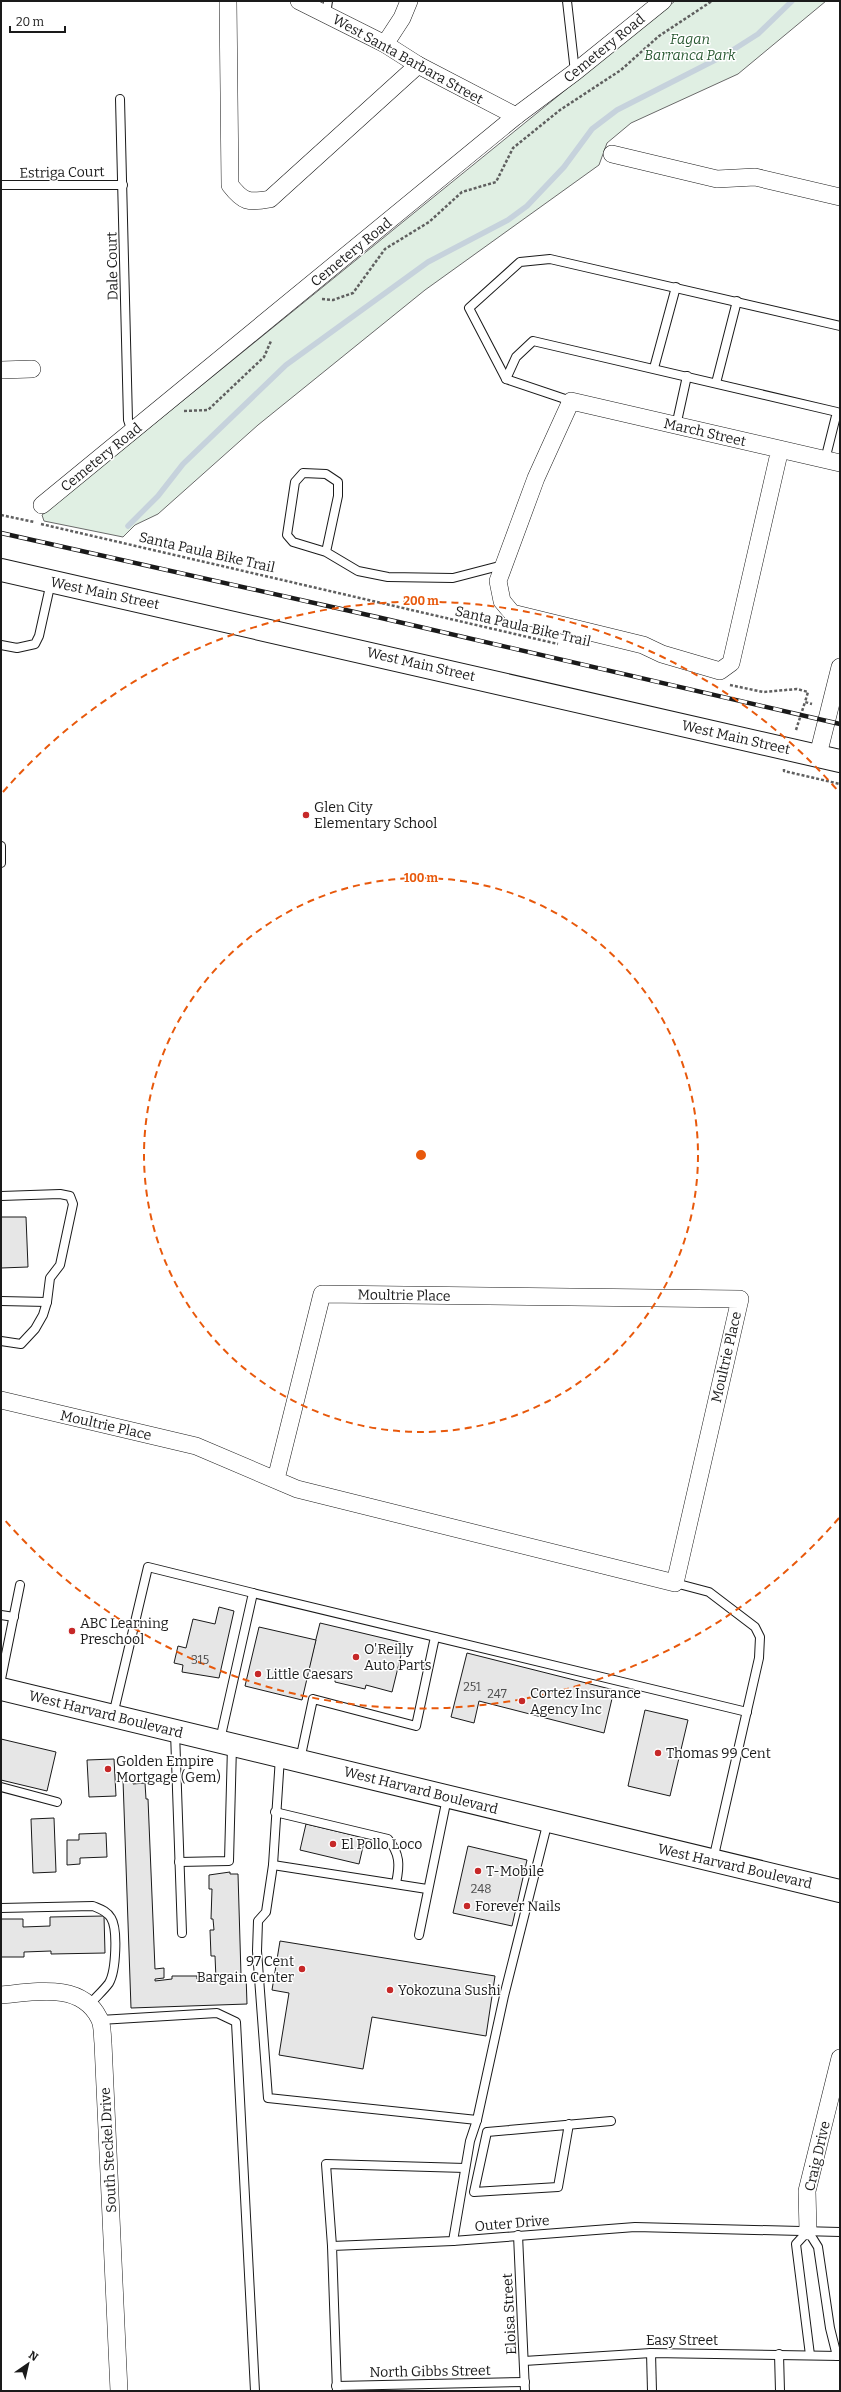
<svg xmlns="http://www.w3.org/2000/svg" width="841" height="2392" font-family="Bitter,serif">
	<rect width="100%" height="100%" fill="#fff"/>
	<polygon fill="#e0efe3" stroke="#6a6a6a" points="675,1 826,1 738,74 631,123 607,143 599,165 425,290 258,425 158,514 135,525 123,537 44,521 42,515"/>
	<g fill="none" stroke-linecap="round" stroke-linejoin="round">
		<polyline stroke="#c6d2dc" stroke-width="5.5" points="128,526 158,496 183,464 286,365 428,262 508,220 527,206 564,167 592,129 617,110 725,55 758,34 792,1"/>
	</g>
	<g fill="#e6e6e6" stroke="#1a1a1a">
		<polygon points="1,1217 26,1217 28,1267 1,1268"/>
		<polygon points="219,1607 234,1611 219,1678 182,1672 183,1665 174,1663 178,1646 186,1648 193,1619 215,1624"/>
		<polygon points="320,1623 404,1643 392,1692 366,1685 365,1689 335,1682 335,1678 308,1671"/>
		<polygon points="259,1627 316,1640 302,1700 245,1686"/>
		<polygon points="467,1653 614,1690 604,1733 479,1701 474,1723 451,1717"/>
		<polygon points="645,1710 688,1720 670,1796 628,1786"/>
		<polygon points="1,1739 56,1752 47,1791 1,1780"/>
		<polygon points="114,1759 116,1796 89,1797 87,1760"/>
		<polygon points="123,1780 133,1780 133,1784 145,1783 146,1799 148,1799 155,1969 164,1968 164,1978 155,1979 155,1981 172,1979 172,1976 197,1976 197,1979 216,1979 215,1956 211,1956 210,1930 214,1930 213,1919 211,1919 212,1889 209,1889 209,1875 230,1872 230,1874 238,1874 241,1975 246,1975 247,2004 131,2008"/>
		<polygon points="54,1818 56,1872 33,1873 31,1819"/>
		<polygon points="306,1824 365,1838 359,1864 300,1850"/>
		<polygon points="106,1833 107,1857 80,1858 80,1864 67,1865 67,1840 79,1840 79,1834"/>
		<polygon points="468,1846 527,1860 512,1926 453,1913"/>
		<polygon points="104,1916 105,1953 51,1954 51,1951 24,1952 24,1957 1,1957 1,1919 23,1919 23,1927 50,1926 50,1917"/>
		<polygon points="280,1941 495,1976 486,2036 372,2017 363,2069 279,2055 289,1993 272,1990"/>
	</g>
	<g fill="none" stroke-linecap="round" stroke-linejoin="round">
		<g stroke="#1a1a1a" stroke-width="10">
			<g id="lane">
				<polyline points="567,1 575,72"/>
				<polyline points="326,14 328,1"/>
				<polyline points="120,99 128,420 132,432"/>
				<polyline points="1,185 123,185"/>
				<polyline points="654,368 676,287"/>
				<polyline points="506,379 516,357 533,341 837,412 825,460"/>
				<polyline points="716,383 737,301"/>
				<polyline points="571,401 506,379 469,308 520,262 550,259 840,326"/>
				<polyline points="676,426 687,376"/>
				<polyline points="326,552 338,496 338,482 326,474 303,473 295,482 287,535 293,542 326,552 358,571 388,577 453,578 503,565"/>
				<polyline points="1,645 17,648 35,644 39,636 51,582"/>
				<polyline points="1,846 1,863"/>
				<polyline points="1,1196 60,1194 70,1196 73,1204 60,1265 50,1278 47,1302 43,1315 35,1329 21,1344 1,1341"/>
				<polyline points="1,1301 47,1302"/>
				<polyline points="675,1583 709,1592 755,1627 760,1637 759,1658 713,1860"/>
				<polyline points="253,1593 747,1712"/>
				<polyline points="1,1615 14,1617"/>
				<polyline points="1,1679 20,1585"/>
				<polyline points="113,1715 148,1567 253,1593 220,1740"/>
				<polyline points="175,1732 182,1933"/>
				<polyline points="280,1757 273,1865 266,1912 258,1921 257,1951 268,2098 477,2120"/>
				<polyline points="300,1760 313,1699 416,1726 435,1637"/>
				<polyline points="1,1787 57,1802"/>
				<path d="M 275,1812 L 388,1839 C 400,1854 400,1865 396,1883"/>
				<polyline points="179,1862 229,1861 232,1746"/>
				<polyline points="273,1865 427,1889"/>
				<path d="M 1,1908 L 93,1906 C 100,1909 107,1911 111,1918 C 118,1929 116,1971 109,1983 C 104,1990 96,1997 90,2004"/>
				<polyline points="419,1935 447,1798"/>
				<polyline points="100,2020 217,2013 236,2022 255,2391"/>
				<polyline points="569,2124 558,2187 474,2192 487,2132 611,2121"/>
				<polyline points="808,2231 796,2244 810,2355"/>
				<polyline points="808,2231 818,2247 830,2328 837,2356"/>
				<polyline points="518,2235 525,2391"/>
				<polyline points="453,2241 470,2141 477,2120 504,1996 548,1821"/>
				<polyline points="332,2246 326,2164 465,2168"/>
				<polyline points="651,2353 652,2391"/>
				<polyline points="779,2354 780,2391"/>
				<polyline points="524,2361 651,2353 840,2356"/>
				<polyline points="336,2386 525,2382"/>
				<polyline points="337,2391 332,2246 453,2241 635,2227 840,2232"/>
			</g>
		</g>
		<g stroke="#1a1a1a" stroke-width="18">
			<g id="street">
				<path d="M 228,1 L 230,185 C 243,202 248,203 270,199 L 418,65"/>
				<polyline points="299,1 385,44 418,65 516,116"/>
				<polyline points="385,44 402,18 409,1"/>
				<polyline points="612,154 717,179 755,177 840,197"/>
				<polyline points="1,370 32,369"/>
				<polyline points="780,449 731,663 720,671 662,654 643,645 512,613 502,601 498,581 536,478 571,401 840,463"/>
				<polyline points="42,505 516,116 575,72 663,1"/>
				<polyline points="818,755 840,667"/>
				<polyline points="1,1400 196,1446 297,1489 675,1583 740,1299 322,1294 276,1479"/>
				<path d="M 1,1995 C 35,1992 81,1982 99,2018 C 103,2025 102,2035 103,2043 L 119,2391"/>
				<polyline points="808,2231 807,2191 840,2058"/>
			</g>
		</g>
		<g stroke="#1a1a1a" stroke-width="24">
			<polyline id="secondary" points="1,570 840,761"/>
		</g>
		<g stroke="#1a1a1a" stroke-width="24">
			<polyline id="primary" points="1,1689 840,1891"/>
		</g>
		<g stroke="#5f5f5f" stroke-width="2.5" stroke-dasharray="3 2" stroke-linecap="butt">
			<polyline points="322,299 333,300 353,293 385,249 429,222 462,192 496,182 513,148 560,110 621,70 659,36 712,1"/>
			<polyline points="184,411 208,410 264,357 271,341"/>
			<polyline points="1,515 34,522"/>
			<polyline points="41,524 558,644"/>
			<polyline points="730,685 763,692 797,689 808,692 805,702 812,704"/>
			<polyline points="796,730 805,702"/>
			<polyline points="784,769 784,771 840,784"/>
		</g>
		<use href="#lane" stroke="#fff" stroke-width="8"/>
		<use href="#street" stroke="#fff" stroke-width="17"/>
		<use href="#secondary" stroke="#fff" stroke-width="22"/>
		<use href="#primary" stroke="#fff" stroke-width="22"/>
		<g stroke="#1a1a1a" stroke-width="4.5">
			<polyline id="rail" points="1,533 377,617 840,724"/>
		</g>
		<use href="#rail" stroke="#fff" stroke-width="3" stroke-dasharray="9" stroke-linecap="butt"/>
	</g>
	<g fill="none" stroke="#e8590c" stroke-width="2" stroke-dasharray="7 5">
		<circle cx="421" cy="1155" r="277"/>
		<path d="M839 1518A554 554 0 0 1 3 1518M3 792A554 554 0 0 1 839 792"/>
	</g>
	<g fill="#c62828" stroke="#fff" stroke-width="1.5">
		<circle cx="306" cy="815" r="4"/>
		<circle cx="72" cy="1631" r="4"/>
		<circle cx="356" cy="1657" r="4"/>
		<circle cx="258" cy="1674" r="4"/>
		<circle cx="522" cy="1701" r="4"/>
		<circle cx="658" cy="1753" r="4"/>
		<circle cx="108" cy="1769" r="4"/>
		<circle cx="333" cy="1844" r="4"/>
		<circle cx="478" cy="1871" r="4"/>
		<circle cx="467" cy="1906" r="4"/>
		<circle cx="302" cy="1969" r="4"/>
		<circle cx="390" cy="1990" r="4"/>
	</g>
	<g text-anchor="middle" stroke-width="3" stroke-linejoin="round" paint-order="stroke">
		<g font-size="12" fill="#4d4d4d">
			<text x="200" y="1664">315</text>
			<text x="472" y="1691">251</text>
			<text x="497" y="1698">247</text>
			<text x="481" y="1893">248</text>
		</g>
		<g font-size="14" font-style="italic" fill="#2b5a34" stroke="#fff">
			<text x="690" y="44">Fagan<tspan x="690" dy="16">Barranca Park</tspan></text>
		</g>
		<g font-size="14" fill="#1a1a1a" stroke="#fff">
			<text transform="translate(604 48) rotate(-39)" y="5">Cemetery Road</text>
			<text transform="translate(408 59) rotate(29)" y="5">West Santa Barbara Street</text>
			<text transform="translate(62 172) rotate(-1)" y="5">Estriga Court</text>
			<text transform="translate(351 252) rotate(-39)" y="5">Cemetery Road</text>
			<text transform="translate(112 266) rotate(-91)" y="5">Dale Court</text>
			<text transform="translate(705 432) rotate(13)" y="5">March Street</text>
			<text transform="translate(101 457) rotate(-39)" y="5">Cemetery Road</text>
			<text transform="translate(207 552) rotate(13)" y="5">Santa Paula Bike Trail</text>
			<text transform="translate(105 593) rotate(12)" y="5">West Main Street</text>
			<text transform="translate(523 626) rotate(13)" y="5">Santa Paula Bike Trail</text>
			<text transform="translate(421 664) rotate(13)" y="5">West Main Street</text>
			<text transform="translate(736 737) rotate(13)" y="5">West Main Street</text>
			<text transform="translate(404 1295) rotate(1)" y="5">Moultrie Place</text>
			<text transform="translate(726 1357) rotate(-77)" y="5">Moultrie Place</text>
			<text transform="translate(106 1425) rotate(13)" y="5">Moultrie Place</text>
			<text transform="translate(106 1714) rotate(14)" y="5">West Harvard Boulevard</text>
			<text transform="translate(421 1790) rotate(14)" y="5">West Harvard Boulevard</text>
			<text transform="translate(735 1866) rotate(13)" y="5">West Harvard Boulevard</text>
			<text transform="translate(108 2150) rotate(-93)" y="5">South Steckel Drive</text>
			<text transform="translate(817 2156) rotate(-77)" y="5">Craig Drive</text>
			<text transform="translate(512 2223) rotate(-5)" y="5">Outer Drive</text>
			<text transform="translate(509 2314) rotate(-93)" y="5">Eloisa Street</text>
			<text x="682" y="2345">Easy Street</text>
			<text transform="translate(430 2371) rotate(-1)" y="5">North Gibbs Street</text>
		</g>
		<g font-size="14" fill="#1a1a1a" stroke="#fff" text-anchor="start">
			<text x="314" y="812">Glen City<tspan x="314" dy="16">Elementary School</tspan></text>
			<text x="80" y="1628">ABC Learning<tspan x="80" dy="16">Preschool</tspan></text>
			<text x="364" y="1654">O'Reilly<tspan x="364" dy="16">Auto Parts</tspan></text>
			<text x="266" y="1679">Little Caesars</text>
			<text x="530" y="1698">Cortez Insurance<tspan x="530" dy="16">Agency Inc</tspan></text>
			<text x="666" y="1758">Thomas 99 Cent</text>
			<text x="116" y="1766">Golden Empire<tspan x="116" dy="16">Mortgage (Gem)</tspan></text>
			<text x="341" y="1849">El Pollo Loco</text>
			<text x="486" y="1876">T-Mobile</text>
			<text x="475" y="1911">Forever Nails</text>
			<text x="294" y="1966" text-anchor="end">97 Cent<tspan x="294" dy="16">Bargain Center</tspan></text>
			<text x="398" y="1995">Yokozuna Sushi</text>
		</g>
	</g>
	<circle cx="421" cy="1155" r="6" fill="#e8590c" stroke="#fff" stroke-width="2"/>
	<g font-size="12" text-anchor="middle" font-weight="bold" fill="#e8590c" stroke="#fff" stroke-width="3" stroke-linejoin="round" paint-order="stroke">
		<text x="421" y="605">200 m</text>
		<text x="421" y="882">100 m</text>
	</g>
	<rect width="841" height="2392" fill="none" stroke="#1a1a1a" stroke-width="4"/>
	<g transform="translate(28 2364) rotate(34)" stroke="#ffffff" stroke-width="3" paint-order="stroke">
	<path d="M0-3L7 15L0 10L-7 15Z" fill="#1a1a1a"/>
	<text y="-6" font-size="11" font-weight="bold" text-anchor="middle" fill="#1a1a1a">N</text>
	</g>
	<path d="M10 26v6h55v-6" fill="none" stroke="#1a1a1a" stroke-width="2"/>
	<text x="16" y="26" font-size="12" fill="#1a1a1a" stroke="#ffffff" stroke-width="3" paint-order="stroke">20 m</text>
</svg>
